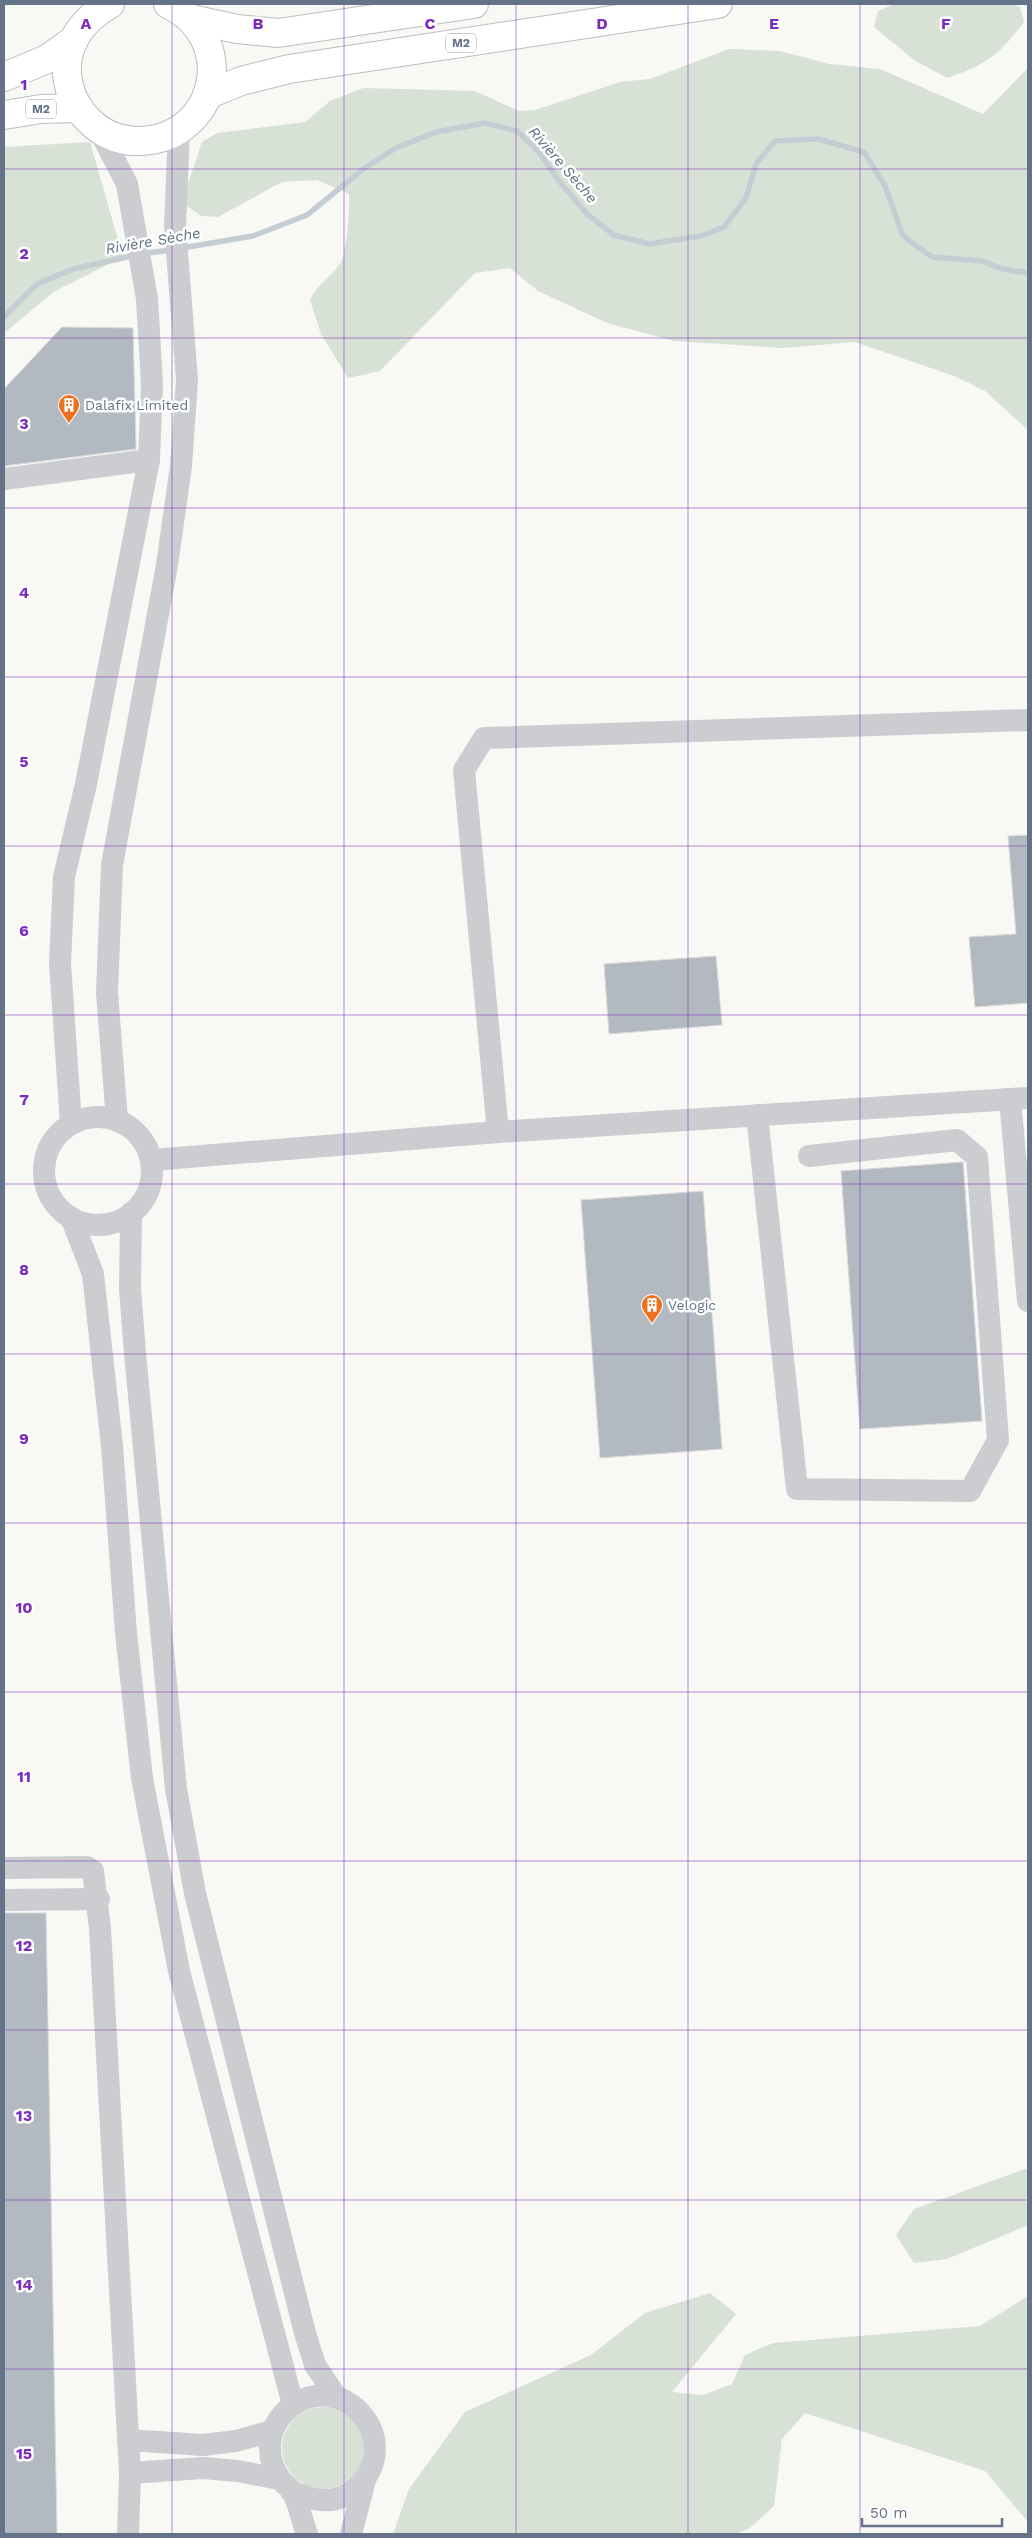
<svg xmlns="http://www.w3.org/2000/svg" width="1032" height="2538" font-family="'Work Sans',sans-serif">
	<rect width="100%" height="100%" fill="#f8f8f5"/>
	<g fill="#d8e1d6">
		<path d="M 894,4 L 1011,4 L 1020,7 L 1024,22 C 999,55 986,65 947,78 L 914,60 L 874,27 L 878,11 Z"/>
		<path d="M 729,49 L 780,51 L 829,64 L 880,69 L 983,114 L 1028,68 L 1028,430 L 985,391 L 957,377 L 855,342 L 783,348 L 674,341 L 607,323 L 538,291 L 510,268 L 475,273 L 380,371 L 348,378 L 321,334 L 310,300 C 320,281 330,278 340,264 C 347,253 350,208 349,194 L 317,180 L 282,182 L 218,217 L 201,216 L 187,206 L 186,189 L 202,142 L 217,133 L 305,122 L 330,101 L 363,88 L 475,91 L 519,111 L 535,110 L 620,82 L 650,79 Z"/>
		<polygon points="90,142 123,257 55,291 4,333 4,147"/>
		<polygon points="1028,2168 1028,2225 947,2259 914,2263 896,2235 914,2209"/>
		<polygon points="710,2293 736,2314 672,2392 703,2395 732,2384 745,2355 773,2343 980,2326 1028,2296 1028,2522 985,2471 805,2413 782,2439 774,2506 750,2528 736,2534 393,2534 409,2489 465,2412 591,2355 645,2313"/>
		<circle cx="323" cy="2448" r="41"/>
	</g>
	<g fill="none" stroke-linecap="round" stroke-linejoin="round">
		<g stroke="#c4cdd3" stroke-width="5.5">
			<polyline points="182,248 253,236 307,215 363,169 396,148 436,132 485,123 517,131 538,151 559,181 587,214 614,235 649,244 701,236 724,227 746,198 756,164 775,141 818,139 864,152 885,186 903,236 932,257 983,261 1002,269 1028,273"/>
			<polyline points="145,253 173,250"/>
			<polyline points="4,317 37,284 73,269 136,255"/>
		</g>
	</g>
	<g fill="#b3b9c0" stroke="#dadad8">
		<polygon points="62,327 133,328 136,449 4,466 4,389"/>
		<polygon points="1028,835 1028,1003 975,1007 969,937 1016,934 1008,836"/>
		<polygon points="716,956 722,1025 609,1034 604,964"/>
		<polygon points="963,1162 982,1421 860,1429 841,1171"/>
		<polygon points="703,1191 722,1449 600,1458 581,1200"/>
		<polygon points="4,1913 46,1913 57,2534 4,2534"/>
	</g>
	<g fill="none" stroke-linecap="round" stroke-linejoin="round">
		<g stroke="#babdc1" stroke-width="30">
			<g id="highway">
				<path d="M 110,4 C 84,19 65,42 67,74 C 69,95 79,113 95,126 C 107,136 125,142 141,141 C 219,137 239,38 168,4"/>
				<polyline points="191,19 237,29 278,33 474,4"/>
				<polyline points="4,77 47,59 74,40"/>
				<polyline points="207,95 241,81 289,69 718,4"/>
				<polyline points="4,115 41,109 79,108"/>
			</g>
		</g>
		<g stroke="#cbcdd1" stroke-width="22">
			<polyline points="4,479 149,460"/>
			<polyline points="1010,1099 1028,1301"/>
			<polyline points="757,1115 797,1489 970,1491 998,1440 977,1157 957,1140 809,1156"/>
			<circle cx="98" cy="1171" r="54"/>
			<polyline points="117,1121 107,993 112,865 167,565 181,466 187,380 175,226 179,130"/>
			<polyline points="71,1124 60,963 64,877 86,784 149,460 152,384 147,299 127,184 99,130"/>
			<polyline points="498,1132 464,770 484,738 1028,720"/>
			<polyline points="152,1160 498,1132 1028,1098"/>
			<polyline points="131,1213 130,1289 135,1353 176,1789 195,1893 305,2333 315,2365 337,2398"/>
			<polyline points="71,1217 93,1274 112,1446 126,1633 142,1778 179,1971 293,2405"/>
			<polyline points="4,1868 87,1867 93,1871 100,1928 130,2473 128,2534"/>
			<polyline points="4,1900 99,1899"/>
			<polyline points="128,2440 203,2445 236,2441 272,2431"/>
			<polyline points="130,2473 203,2468 238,2471 279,2479"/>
			<path d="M 291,2491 C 312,2501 336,2506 355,2489 C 410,2441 339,2362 286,2411 C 276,2420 269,2435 270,2449 C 270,2459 274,2472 281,2480 C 284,2484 289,2487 292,2491 C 299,2504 302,2521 307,2534"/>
			<polyline points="351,2534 365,2480"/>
		</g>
		<use href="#highway" stroke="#fff" stroke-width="28"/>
	</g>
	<path fill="none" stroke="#7b2cbf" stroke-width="1" stroke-opacity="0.55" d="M 172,4 L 172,2534M 344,4 L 344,2534M 516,4 L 516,2534M 688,4 L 688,2534M 860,4 L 860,2534M 4,169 L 1028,169M 4,338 L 1028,338M 4,508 L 1028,508M 4,677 L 1028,677M 4,846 L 1028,846M 4,1015 L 1028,1015M 4,1184 L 1028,1184M 4,1354 L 1028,1354M 4,1523 L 1028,1523M 4,1692 L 1028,1692M 4,1861 L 1028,1861M 4,2030 L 1028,2030M 4,2200 L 1028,2200M 4,2369 L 1028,2369"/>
	<defs>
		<g id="building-pin" transform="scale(1.125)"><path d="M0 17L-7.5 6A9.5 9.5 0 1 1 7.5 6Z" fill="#ed7120" stroke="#fff"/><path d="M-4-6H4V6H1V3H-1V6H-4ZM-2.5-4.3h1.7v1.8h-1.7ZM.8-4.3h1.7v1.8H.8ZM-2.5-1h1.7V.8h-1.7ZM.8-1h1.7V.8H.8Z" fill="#fff"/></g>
	</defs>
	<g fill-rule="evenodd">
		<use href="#building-pin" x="69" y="405"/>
		<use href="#building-pin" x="652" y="1305"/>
	</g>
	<g text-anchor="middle" stroke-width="5" stroke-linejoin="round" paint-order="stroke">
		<g fill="#fff" stroke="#939dac" stroke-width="1">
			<rect x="446" y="33.5" width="30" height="19" rx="4"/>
			<rect x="26" y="99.5" width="30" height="19" rx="4"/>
		</g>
		<g font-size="12" font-weight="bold" fill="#657388">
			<text x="461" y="47">M2</text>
			<text x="41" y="113">M2</text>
		</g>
		<g font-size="14" fill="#657388" stroke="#fff" text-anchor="start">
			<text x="85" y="410">Dalafix Limited</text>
			<text x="668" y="1310">Velogic</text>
		</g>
		<g font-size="15" font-style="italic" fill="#617583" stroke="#fff">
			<text transform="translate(563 165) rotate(49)" y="5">Rivière Sèche</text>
			<text transform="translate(153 241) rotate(-10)" y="5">Rivière Sèche</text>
		</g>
	</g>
	<g font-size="16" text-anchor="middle" font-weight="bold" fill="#7b2cbf" stroke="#fff" stroke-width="5" stroke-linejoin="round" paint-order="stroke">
		<text x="86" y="29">A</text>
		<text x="258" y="29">B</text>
		<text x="430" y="29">C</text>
		<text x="602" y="29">D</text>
		<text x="774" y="29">E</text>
		<text x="946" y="29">F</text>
		<text x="24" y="90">1</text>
		<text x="24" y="259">2</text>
		<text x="24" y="429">3</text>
		<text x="24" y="598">4</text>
		<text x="24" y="767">5</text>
		<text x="24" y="936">6</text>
		<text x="24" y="1105">7</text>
		<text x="24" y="1275">8</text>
		<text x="24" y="1444">9</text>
		<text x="24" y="1613">10</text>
		<text x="24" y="1782">11</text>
		<text x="24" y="1951">12</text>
		<text x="24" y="2121">13</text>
		<text x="24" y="2290">14</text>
		<text x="24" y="2459">15</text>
	</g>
	<rect width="1032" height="2538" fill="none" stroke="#657388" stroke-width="10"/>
	<path d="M862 2518v8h140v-8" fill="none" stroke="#657388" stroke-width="2.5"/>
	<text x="870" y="2518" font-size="15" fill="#657388" stroke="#ffffff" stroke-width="4" paint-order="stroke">50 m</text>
</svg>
